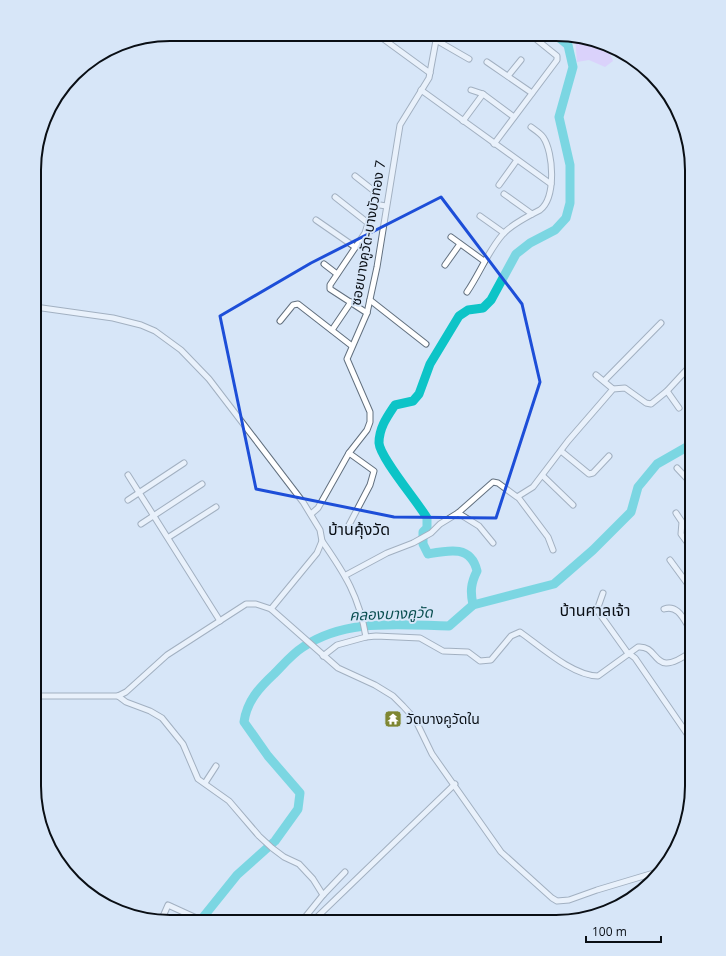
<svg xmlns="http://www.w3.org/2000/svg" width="726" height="956" font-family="'Open Sans','Noto Sans Thai',sans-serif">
	<rect width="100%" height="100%" fill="#d7e6f8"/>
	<polygon fill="#dbf" points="575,36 607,47 613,61 605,67 589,60 577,62"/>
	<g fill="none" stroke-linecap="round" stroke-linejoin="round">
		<g stroke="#0dc4c7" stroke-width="9">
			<path d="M 473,605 C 470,591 471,583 477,571 C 471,545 449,550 428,554 L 423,544 L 423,532 L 427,528 L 427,518 C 418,502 380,458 379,443 C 379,428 387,417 395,405 L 413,401 L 419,394 L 430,364 L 459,316 L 468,310 L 483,308 L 491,300 L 516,254 L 530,243 L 555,230 L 566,218 L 570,203 L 570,165 L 559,117 L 573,67 L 568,45 L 556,35"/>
			<path d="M 200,921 L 237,875 L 275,841 L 298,809 L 300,793 L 268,756 L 244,722 C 247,701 259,688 274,674 C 283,665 292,654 303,647 C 346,618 399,625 449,626 L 473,605 L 554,584 L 593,550 L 631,512 L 638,487 L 657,464 L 692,444"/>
		</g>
		<g stroke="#62707f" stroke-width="7">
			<g id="street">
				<polyline points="378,35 430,73"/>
				<polyline points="436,40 469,59"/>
				<polyline points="487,62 532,93"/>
				<polyline points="508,76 521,60"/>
				<polyline points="421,90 551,184"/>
				<polyline points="471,90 483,94 514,117"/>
				<polyline points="463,121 483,94"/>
				<polyline points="494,144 557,60 557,56 531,35"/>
				<polyline points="355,176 374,191 374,204 365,233 330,285 330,289 367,313"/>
				<polyline points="499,185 517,160"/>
				<polyline points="504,194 532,214"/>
				<polyline points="335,197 368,223"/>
				<polyline points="374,204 386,206"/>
				<polyline points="480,216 504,233"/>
				<polyline points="316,220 355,247"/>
				<polyline points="451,237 484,261"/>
				<polyline points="324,264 337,274"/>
				<polyline points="445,265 460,244"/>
				<path d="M 467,292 C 480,273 488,251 503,234 C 512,224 528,216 540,210 C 556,198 554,153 543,137 C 540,133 535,130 531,127"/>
				<polyline points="370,300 426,344"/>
				<polyline points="35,307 113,318 141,325 155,331 181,350 209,379 303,502 320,530 322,541 317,553 271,609"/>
				<polyline points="280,321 293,305 298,304 352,346"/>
				<polyline points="332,330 351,302"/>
				<polyline points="684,373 692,381"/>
				<polyline points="596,375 613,389"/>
				<polyline points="604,381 661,323"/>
				<polyline points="667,391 679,408"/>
				<polyline points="561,451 589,474 593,473 609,456"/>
				<polyline points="677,468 692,484"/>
				<polyline points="128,475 220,621"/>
				<polyline points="543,476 573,505"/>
				<polyline points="518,497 548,537 553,550"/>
				<polyline points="128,500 184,463"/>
				<polyline points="458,513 479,526 493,543"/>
				<polyline points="676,513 682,522 681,534 692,549"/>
				<polyline points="311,514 318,508 349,453 367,430 370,422 370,412 347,359 367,313 377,267 400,125 429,78 437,35"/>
				<polyline points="141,524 202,484"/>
				<polyline points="349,525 370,485 374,471 349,453"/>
				<polyline points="169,537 216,507"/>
				<path d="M 322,541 C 345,574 359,596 366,637"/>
				<polyline points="670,560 692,590"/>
				<polyline points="346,575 387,553 413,543 431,533 440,524 458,513 493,482 498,483 517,497 533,487 568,441 613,389 625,388 646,403 651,404 667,391 692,364"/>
				<polyline points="603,593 597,610 627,652 635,658 692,741"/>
				<path d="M 664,609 C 679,604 684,621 692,632"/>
				<path d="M 323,656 L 337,645 L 366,637 L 376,636 L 420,638 L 443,651 L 468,652 L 480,661 L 491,660 L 511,636 L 520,632 C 541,647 573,676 598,676 L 638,647 C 661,645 651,681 692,651"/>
				<polyline points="34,696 118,696 126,692 167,655 246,604 256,604 271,609 338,668 375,685 393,696 403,706 415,719 432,754 501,852 552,898 557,901 569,900 597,890 657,872"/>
				<polyline points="118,696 126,702 150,711 162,718 183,744 198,779 229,801 259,836 272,848 284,857 299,864 313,879 323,895"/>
				<polyline points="205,783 216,766"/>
				<polyline points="161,921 168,905 203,921"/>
				<polyline points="302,921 323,895 345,872"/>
				<polyline points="313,921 455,784"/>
			</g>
		</g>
		<use href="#street" stroke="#fff" stroke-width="5"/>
	</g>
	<path d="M0 0H726V956H0ZM 441,197 L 522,304 L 540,382 L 496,518 L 394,517 L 256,489 L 220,316 L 311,263 Z" fill="#d7e6f8" fill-opacity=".55" fill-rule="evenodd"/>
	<path fill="none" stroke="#1d4ed8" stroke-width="3" stroke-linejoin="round" d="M 441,197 L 522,304 L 540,382 L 496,518 L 394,517 L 256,489 L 220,316 L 311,263 Z"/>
	<defs>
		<g id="temple-square" transform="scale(0.9)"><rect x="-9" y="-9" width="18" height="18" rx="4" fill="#7e8632" stroke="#d7e6f8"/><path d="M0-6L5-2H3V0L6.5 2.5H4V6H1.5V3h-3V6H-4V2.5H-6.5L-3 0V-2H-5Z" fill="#fff"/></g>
	</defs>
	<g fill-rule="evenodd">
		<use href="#temple-square" x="393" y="719"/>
	</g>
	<g text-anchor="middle" stroke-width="4" stroke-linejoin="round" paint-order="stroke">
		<g font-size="14" fill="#0a0f15" stroke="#d7e6f8">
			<text transform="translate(368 233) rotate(-80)" y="5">ซอยบางคูวัด-บางบัวทอง 7</text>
		</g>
		<g font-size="14" fill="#0a0f15" stroke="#d7e6f8" text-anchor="start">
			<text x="406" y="724">วัดบางคูวัดใน</text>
		</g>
		<g font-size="15" font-style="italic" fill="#0a4e50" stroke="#d7e6f8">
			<text transform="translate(391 614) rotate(-2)" y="5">คลองบางคูวัด</text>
		</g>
		<g font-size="16" fill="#0a0f15" stroke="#d7e6f8">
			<text x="359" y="535">บ้านคุ้งวัด</text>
			<text x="595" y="616">บ้านศาลเจ้า</text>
		</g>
	</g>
	<path d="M0 0H726V956H0ZM170 41H556A129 129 0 0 1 685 170V786A129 129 0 0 1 556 915H170A129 129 0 0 1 41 786V170A129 129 0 0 1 170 41Z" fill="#d7e6f8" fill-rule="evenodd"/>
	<path fill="none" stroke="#0a0f15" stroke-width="2" d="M170 41H556A129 129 0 0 1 685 170V786A129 129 0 0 1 556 915H170A129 129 0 0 1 41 786V170A129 129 0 0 1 170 41Z"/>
	<path d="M586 936v6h75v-6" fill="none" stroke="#0a0f15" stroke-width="2"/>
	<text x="592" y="936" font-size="12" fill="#0a0f15" stroke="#d7e6f8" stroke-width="3" paint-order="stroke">100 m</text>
</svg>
